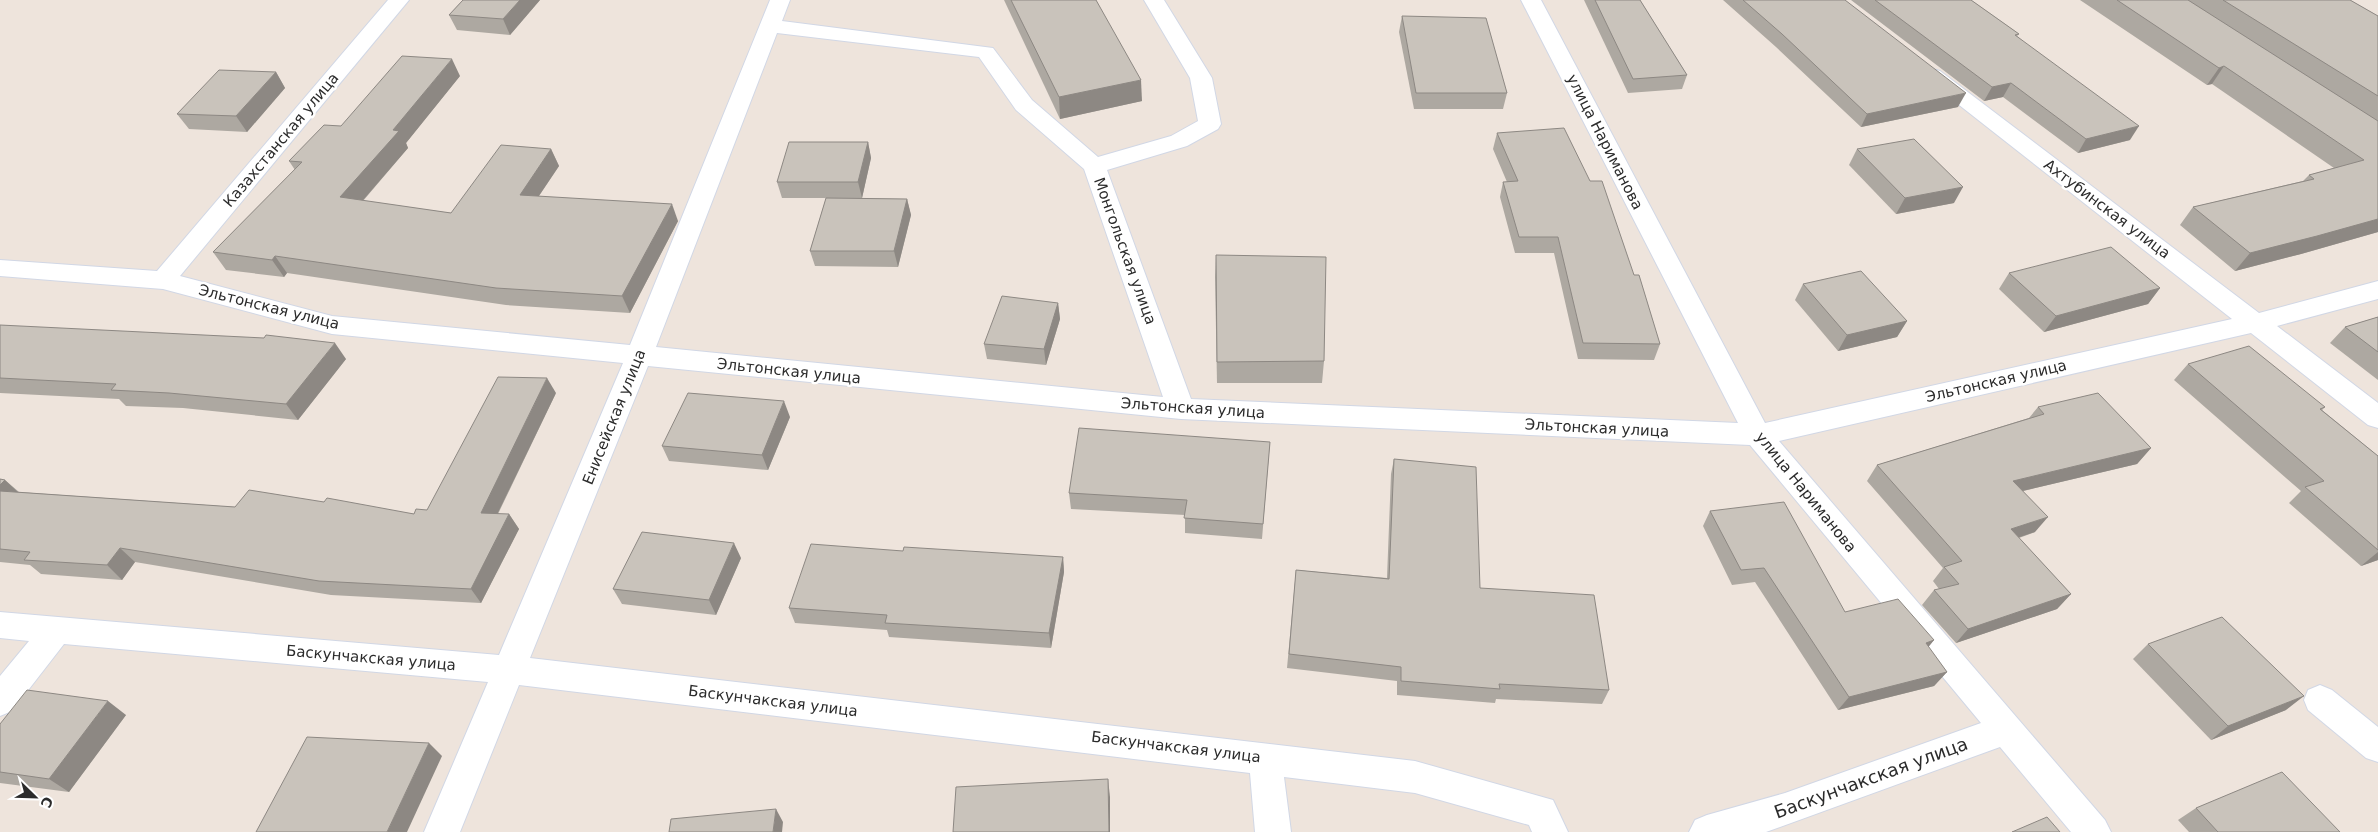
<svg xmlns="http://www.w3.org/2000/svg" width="2378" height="832" font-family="'DejaVu Sans',sans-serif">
	<rect width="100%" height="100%" fill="#eee4dc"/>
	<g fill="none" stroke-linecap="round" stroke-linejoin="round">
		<g stroke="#d1d7e5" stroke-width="2">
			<g id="minor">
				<path d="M 388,0 L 409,0 L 180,276 L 332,316 L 630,345 L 770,0 L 790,0 L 782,21 L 993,48 L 1032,100 L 1098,157 L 1171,136 L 1198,121 L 1190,78 L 1144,0 L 1164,0 L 1212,78 L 1221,124 L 1218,129 L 1187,146 L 1107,170 L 1191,399 L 1738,423 L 1521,0 L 1541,0 L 1765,423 L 2232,319 L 1926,79 L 1922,75 L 1926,71 L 1933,69 L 1940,71 L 2259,313 L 2378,281 L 2378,299 L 2277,326 L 2378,403 L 2378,428 L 2368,425 L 2251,333 L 1779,441 L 2105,820 L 2111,832 L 2071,832 L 2000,747 L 1766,832 L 1689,832 L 1695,820 L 1707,815 L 1785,793 L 1981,723 L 1750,445 L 1181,419 L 648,366 L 530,658 L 1415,761 L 1553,800 L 1568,832 L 1532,832 L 1529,825 L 1415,793 L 1284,777 L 1291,832 L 1255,832 L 1250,773 L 519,685 L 460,832 L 424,832 L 488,682 L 64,644 L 12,711 L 0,716 L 0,676 L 29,641 L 0,638 L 0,612 L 499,655 L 623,363 L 332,334 L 163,289 L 0,276 L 0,260 L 157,271 ZM 777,33 L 979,57 L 1016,110 L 1084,169 L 1163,397 L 656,347 Z"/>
				<polygon points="2320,685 2332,690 2378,727 2378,762 2366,758 2308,710 2304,700 2308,690"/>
			</g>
		</g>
		<use href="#minor" fill="#fff" fill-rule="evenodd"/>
	</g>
	<g fill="#ada8a1">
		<polygon points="463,0 540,0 510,35 457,30 449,15"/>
		<polygon points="1004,0 1096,0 1142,101 1060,119"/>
		<polygon points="1584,0 1640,0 1687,75 1682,89 1628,93"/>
		<polygon points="1723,0 1845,0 1958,107 1861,127 1776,47"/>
		<polygon points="1851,0 1971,0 2019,34 2017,36 2130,140 2078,153 2003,97 1984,101"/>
		<polygon points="2080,0 2350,0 2378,16 2378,232 2301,254 2235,271 2180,225 2193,207 2303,181 2309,175 2334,168 2212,84 2207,85"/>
		<polygon points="1402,16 1507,93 1503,109 1414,109 1399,32"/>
		<polygon points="276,72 285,88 247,132 189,129 177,114"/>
		<polygon points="460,76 406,143 408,148 363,201 451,213 551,149 559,166 539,196 678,221 630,313 506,305 287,273 284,277 226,270 213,252 295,170 289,161 341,126"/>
		<polygon points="1497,133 1634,275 1660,344 1654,360 1578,359 1554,253 1515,253 1500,197 1503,182 1507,182 1493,149"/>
		<polygon points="868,142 871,158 862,198 826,198 907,199 911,215 898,267 815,266 810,251 826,198 782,198 777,182"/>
		<polygon points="1857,149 1954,203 1896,214 1849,165"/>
		<polygon points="1216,255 1324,361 1322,383 1217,383 1215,277"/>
		<polygon points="2009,273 2160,288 2148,304 2044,332 1999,289"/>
		<polygon points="1803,284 1907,321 1897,337 1838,351 1795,300"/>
		<polygon points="1058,303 1060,319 1046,365 987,359 984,344"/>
		<polygon points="2378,317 2378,380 2330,343 2345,327"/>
		<polygon points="0,325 346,359 298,420 183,408 126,406 119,399 0,393"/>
		<polygon points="2188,364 2325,407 2322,410 2378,456 2378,560 2361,566 2289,503 2301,491 2174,380"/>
		<polygon points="556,393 498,514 509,514 519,529 481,603 331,595 135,562 122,580 41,574 30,565 0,562 0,479 5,480 19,492 235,507 324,502 414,514 427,510"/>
		<polygon points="2038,407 2151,448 2137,464 2023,491 2035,532 2019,538 2071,594 2057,609 1956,643 1922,605 1934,590 1939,589 1933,581 1943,568 1867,481 1877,465 2029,418"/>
		<polygon points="790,417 768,470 669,461 662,446"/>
		<polygon points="1270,442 1262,539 1185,533 1185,515 1071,509 1069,493"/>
		<polygon points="1394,459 1480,588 1609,690 1602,704 1496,699 1495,703 1397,695 1397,681 1287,668 1296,570 1387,578 1391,474"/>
		<polygon points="1710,511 1845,612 1934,640 1928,647 1947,672 1934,686 1838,710 1755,582 1732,585 1703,526"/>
		<polygon points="903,551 1063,557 1064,572 1051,648 889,637 887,630 795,623 789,608"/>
		<polygon points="741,558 716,615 622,604 613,589"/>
		<polygon points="2148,644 2286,710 2211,740 2133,659"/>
		<polygon points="126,715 69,792 0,783 0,724"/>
		<polygon points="2196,808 2340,832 2189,832 2178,820"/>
	</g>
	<g fill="#8d8883">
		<polygon points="520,0 540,0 510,35 503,19"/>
		<polygon points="452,59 460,76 406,143 408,148 351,214 340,197 393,130"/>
		<polygon points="2224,66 2212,84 2207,85 2219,68"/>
		<polygon points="276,72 285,88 247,132 236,116"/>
		<polygon points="1141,80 1142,101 1060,119 1059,97"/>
		<polygon points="2011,83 2003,97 1984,101 1992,87"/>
		<polygon points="1966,93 1958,107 1861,127 1867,114"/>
		<polygon points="2139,126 2130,140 2078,153 2086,139"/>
		<polygon points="868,142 871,158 862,198 858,182"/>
		<polygon points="551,149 559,166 528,212 520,195"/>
		<polygon points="1963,187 1954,203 1896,214 1905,198"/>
		<polygon points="907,199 911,215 898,267 894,251"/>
		<polygon points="672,204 678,221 630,313 622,296"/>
		<polygon points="2378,219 2378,232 2301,254 2235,271 2250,253"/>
		<polygon points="275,256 287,273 284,277 272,260"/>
		<polygon points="2160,288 2148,304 2044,332 2056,316"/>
		<polygon points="1058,303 1060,319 1046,365 1044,349"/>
		<polygon points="1907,321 1897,337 1838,351 1847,335"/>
		<polygon points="335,343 346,359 298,420 286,404"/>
		<polygon points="547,378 556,393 491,527 481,513"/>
		<polygon points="784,401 790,417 768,470 762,455"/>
		<polygon points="2151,448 2137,464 2001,496 2013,481"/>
		<polygon points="5,480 21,495 0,495 0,485"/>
		<polygon points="509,514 519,529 481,603 471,589"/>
		<polygon points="2048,517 2035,532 1999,544 2011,529"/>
		<polygon points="734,543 741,558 716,615 709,600"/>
		<polygon points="120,548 135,562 122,580 107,565"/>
		<polygon points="2378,552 2378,560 2361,566"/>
		<polygon points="1063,557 1064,572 1051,648 1049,633"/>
		<polygon points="2071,594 2057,609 1956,643 1968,629"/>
		<polygon points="1934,640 1922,655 1926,643"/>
		<polygon points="1947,672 1934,686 1838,710 1849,697"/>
		<polygon points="2304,696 2286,710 2211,740 2228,726"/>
		<polygon points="108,701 126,715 69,792 49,779"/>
		<polygon points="429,743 442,756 407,832 387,832"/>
		<polygon points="1108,779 1110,797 1110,832 1109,832"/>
		<polygon points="776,809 783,822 782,832 773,832"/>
	</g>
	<g fill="#c9c3bb" stroke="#8d8883">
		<polygon points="463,0 520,0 503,19 449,15"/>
		<polygon points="1011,0 1096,0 1141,80 1059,97"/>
		<polygon points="1595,0 1640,0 1687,75 1633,79"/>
		<polygon points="1743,0 1845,0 1966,93 1867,114 1782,34"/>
		<polygon points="1875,0 1971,0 2019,34 2015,35 2139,126 2086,139 2011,83 1992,87"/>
		<polygon points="2117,0 2188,0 2378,121 2378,219 2317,236 2250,253 2193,207 2314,179 2309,175 2364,160 2224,66 2219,68"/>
		<polygon points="2223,0 2350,0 2378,16 2378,96"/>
		<polygon points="1402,16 1486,18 1507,93 1416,93"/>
		<polygon points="402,56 452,59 393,130 399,131 340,197 451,213 501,145 551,149 520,195 672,204 622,296 496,288 275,256 272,260 213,252 302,162 289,161 324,125 341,126"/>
		<polygon points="219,70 276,72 236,116 177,114"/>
		<polygon points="1564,128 1590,181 1602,181 1634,275 1639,275 1660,344 1583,343 1558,237 1519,237 1503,182 1518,181 1497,133"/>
		<polygon points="1914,139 1963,187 1905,198 1857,149"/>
		<polygon points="789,142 868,142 858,182 777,182"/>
		<polygon points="826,198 907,199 894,251 810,251"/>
		<polygon points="2111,247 2160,288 2056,316 2009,273"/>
		<polygon points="1216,255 1326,257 1324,361 1217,362"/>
		<polygon points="1861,271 1907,321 1847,335 1803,284"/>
		<polygon points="1002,296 1058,303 1044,349 984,344"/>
		<polygon points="2378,317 2378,352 2345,327"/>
		<polygon points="0,325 264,338 266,335 335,343 286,404 169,393 111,390 116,384 0,378"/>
		<polygon points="2249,346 2325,407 2320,409 2378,456 2378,550 2305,487 2324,481 2188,364"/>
		<polygon points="498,377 547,378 481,513 509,514 471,589 319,581 120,548 107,565 24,560 30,552 0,549 0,491 235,507 249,490 324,502 327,498 414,514 416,509 427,510"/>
		<polygon points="688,393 784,401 762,455 662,446"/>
		<polygon points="2098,393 2151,448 2013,481 2048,517 2011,529 2071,594 1968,629 1934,590 1959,584 1944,567 1962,561 1877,465 2044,414 2038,407"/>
		<polygon points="1079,428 1270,442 1263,524 1184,518 1187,500 1069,493"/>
		<polygon points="1394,459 1476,467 1480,588 1594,595 1609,690 1499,684 1500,689 1401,681 1401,667 1289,654 1296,570 1389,579"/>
		<polygon points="0,479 5,480 0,485"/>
		<polygon points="1784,502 1845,612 1898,599 1934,640 1926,643 1947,672 1849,697 1764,568 1741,570 1710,511"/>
		<polygon points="642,532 734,543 709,600 613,589"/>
		<polygon points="811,544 903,551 904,547 1063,557 1049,633 885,623 887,615 789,608"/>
		<polygon points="2222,617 2304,696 2228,726 2148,644"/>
		<polygon points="27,690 108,701 49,779 0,772 0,724"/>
		<polygon points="307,737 429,743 387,832 256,832"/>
		<polygon points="2282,772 2340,832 2218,832 2196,808"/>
		<polygon points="1108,779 1109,832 953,832 956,787"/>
		<polygon points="776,809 773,832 669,832 671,819"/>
		<polygon points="2047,817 2060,832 2012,832"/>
	</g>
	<g text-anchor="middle" stroke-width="5" stroke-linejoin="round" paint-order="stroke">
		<g font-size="15" fill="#2b2b2b" stroke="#fff">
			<text transform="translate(281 140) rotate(-50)" y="5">Казахстанская улица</text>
			<text transform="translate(1605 142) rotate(63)" y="5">улица Нариманова</text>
			<text transform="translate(2107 209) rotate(37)" y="5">Ахтубинская улица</text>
			<text transform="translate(1125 251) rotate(70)" y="5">Монгольская улица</text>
			<text transform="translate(269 307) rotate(14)" y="5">Эльтонская улица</text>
			<text transform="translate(789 371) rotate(6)" y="5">Эльтонская улица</text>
			<text transform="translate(1996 381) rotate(-13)" y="5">Эльтонская улица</text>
			<text transform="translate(1193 408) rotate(4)" y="5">Эльтонская улица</text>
			<text transform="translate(614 417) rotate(-68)" y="5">Енисейская улица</text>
			<text transform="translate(1597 428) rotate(3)" y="5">Эльтонская улица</text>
			<text transform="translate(1806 492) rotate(51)" y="5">улица Нариманова</text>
			<text transform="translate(371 658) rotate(5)" y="5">Баскунчакская улица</text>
			<text transform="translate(773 701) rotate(7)" y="5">Баскунчакская улица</text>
			<text transform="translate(1176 747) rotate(7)" y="5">Баскунчакская улица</text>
		</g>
		<g font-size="18" fill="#2b2b2b" stroke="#fff">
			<text transform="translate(1871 778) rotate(-20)" y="6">Баскунчакская улица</text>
		</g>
	</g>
	<g transform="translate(35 797) rotate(113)" stroke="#ffffff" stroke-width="4" paint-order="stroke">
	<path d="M0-4L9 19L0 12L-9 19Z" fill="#2b2b2b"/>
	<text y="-8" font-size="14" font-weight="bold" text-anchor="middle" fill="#2b2b2b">С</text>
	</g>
</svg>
